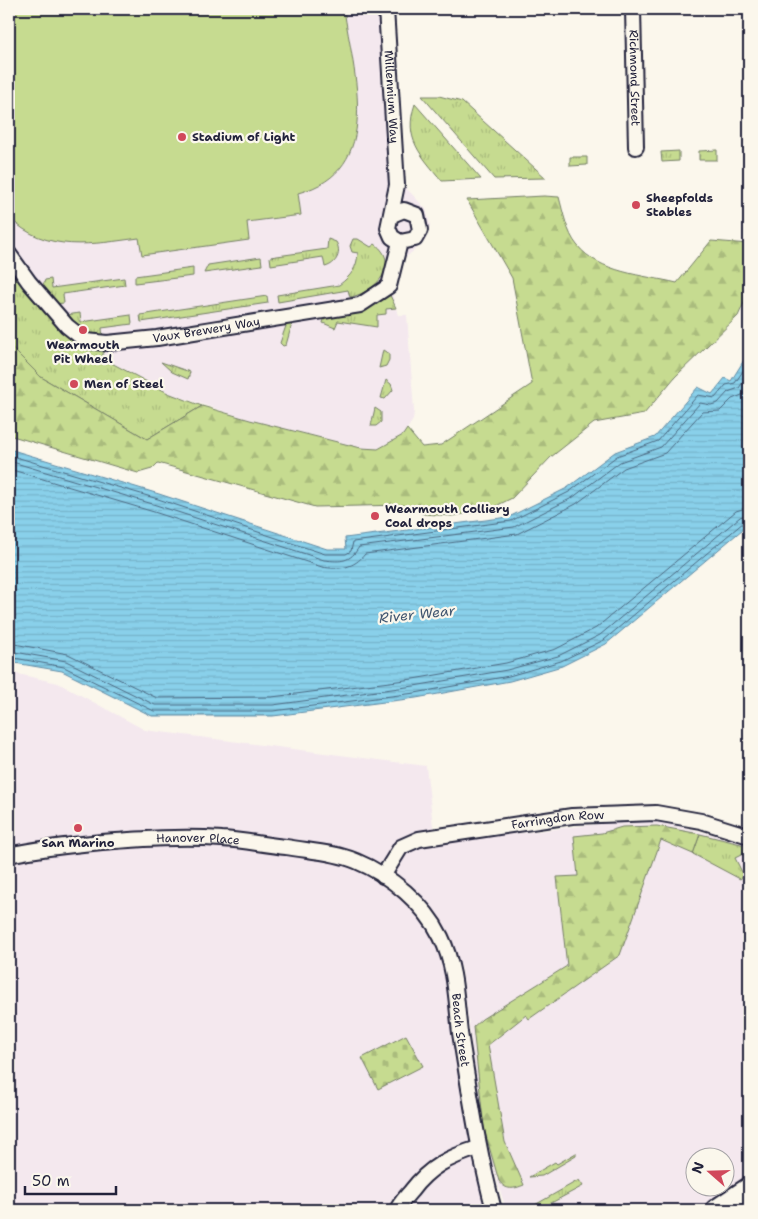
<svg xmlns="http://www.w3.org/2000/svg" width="758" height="1219" font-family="'Shantell Sans',sans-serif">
	<defs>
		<pattern id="grass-tufts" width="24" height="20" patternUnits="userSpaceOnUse" patternTransform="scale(1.25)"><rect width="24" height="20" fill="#c6db90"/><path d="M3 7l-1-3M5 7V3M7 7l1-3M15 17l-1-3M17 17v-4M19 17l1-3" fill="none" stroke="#aabc7d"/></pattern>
		<pattern id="forest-firs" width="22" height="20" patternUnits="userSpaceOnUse" patternTransform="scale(1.25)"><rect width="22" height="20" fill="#c6db90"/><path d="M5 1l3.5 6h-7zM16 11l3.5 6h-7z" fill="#aabc7d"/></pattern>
		<pattern id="cemetery-stones" width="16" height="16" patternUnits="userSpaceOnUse" patternTransform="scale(1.25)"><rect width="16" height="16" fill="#c6db90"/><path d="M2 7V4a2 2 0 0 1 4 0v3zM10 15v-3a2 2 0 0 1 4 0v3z" fill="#aabc7d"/></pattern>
		<pattern id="water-rules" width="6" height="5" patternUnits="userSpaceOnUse" patternTransform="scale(1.25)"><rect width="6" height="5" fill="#89d0ea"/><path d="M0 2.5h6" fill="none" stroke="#76b2ca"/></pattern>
	</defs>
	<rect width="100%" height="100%" fill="#fbf7ec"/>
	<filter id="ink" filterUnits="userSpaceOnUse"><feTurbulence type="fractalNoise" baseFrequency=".02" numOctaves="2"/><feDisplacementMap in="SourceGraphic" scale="10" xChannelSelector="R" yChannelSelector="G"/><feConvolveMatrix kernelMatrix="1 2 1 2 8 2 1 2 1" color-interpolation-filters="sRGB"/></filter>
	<g filter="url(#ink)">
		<g fill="#f4e8ee" fill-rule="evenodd">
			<polygon points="9,9 390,9 402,178 407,189 426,209 430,225 425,241 404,259 391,290 398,315 407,315 414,411 413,420 403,435 377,449 361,448 250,420 168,393 102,357 104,350 82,345 9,265"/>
			<path d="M 9,672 L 58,683 L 145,730 L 426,766 L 435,843 L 624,821 L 656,821 L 749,843 L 749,1180 L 705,1210 L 506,1210 L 482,1130 L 462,969 L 444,926 L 453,1018 L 493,1210 L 9,1210 ZM 696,1156 L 726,1156 L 726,1186 L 696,1186 Z"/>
		</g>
		<g fill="url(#grass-tufts)" stroke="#747e66">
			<polygon points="422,96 439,96 462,102 546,178 494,179"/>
			<path d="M 415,104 L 481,179 L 442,181 C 421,155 403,139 415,104 Z"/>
			<polygon points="717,150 717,160 699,160 699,151"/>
			<polygon points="679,151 679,161 662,162 661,152"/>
			<polygon points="570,157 587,157 587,165 570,166"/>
			<path d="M 328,239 L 336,242 C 342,252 337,264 325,267 L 323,257 L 271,265 L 270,257 L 327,249 Z"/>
			<path d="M 353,239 L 358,239 L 371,247 L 375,244 C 402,264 375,293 350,297 L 348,290 L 278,302 L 277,295 L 339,285 C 351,276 357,268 358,253 L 352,252 L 350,246 Z"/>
			<polygon points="261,257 262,265 204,273 208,265"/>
			<polygon points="9,265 82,345 104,350 102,358 168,393 202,406 147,439 41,377 9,345"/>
			<polygon points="193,268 193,276 135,283 135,276"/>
			<polygon points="124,278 125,285 63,294 64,303 54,304 42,288 45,280 51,279 52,288"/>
			<polygon points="388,291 396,308 386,309 386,314 377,315 377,327 338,321 335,328 323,323 325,316 358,311 373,305 373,302"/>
			<polygon points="267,296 268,303 141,322 140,315"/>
			<polygon points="80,313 81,322 131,315 132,324 102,328 103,339 84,336 66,315"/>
			<polygon points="287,323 292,324 286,345 283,346 280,343"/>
			<polygon points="383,350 389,354 389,360 386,366 379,368"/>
			<polygon points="161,362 190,372 188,379 172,372"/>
			<polygon points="386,380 391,384 393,390 385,399 381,398"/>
			<polygon points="375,408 381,412 381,422 376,426 371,426"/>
			<polygon points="700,834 749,846 749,860 745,853 735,858 744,876 740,879 693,854"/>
			<polygon points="576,1153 576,1156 542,1176 529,1177 555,1162 557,1164"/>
			<polygon points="579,1180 583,1186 538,1210 526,1210"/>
		</g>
		<g fill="url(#forest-firs)" stroke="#747e66">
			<path d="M 544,196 L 559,197 C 563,212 567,233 577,245 C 599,273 644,275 677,283 L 711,241 L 749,244 L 749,292 L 738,316 L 675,377 L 644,414 L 594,423 L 551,457 L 512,498 L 488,510 L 452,516 L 424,514 L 404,505 L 315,507 L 158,463 L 152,469 L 138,473 L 9,435 L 9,345 L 41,377 L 147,439 L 202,406 L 250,420 L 361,448 L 378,449 L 403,435 L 407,429 L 422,447 L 441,445 L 532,384 L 512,278 L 467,200 Z"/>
			<path d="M 657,826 L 700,834 L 693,854 L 661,840 L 620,955 L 529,1019 L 526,1015 L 488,1045 L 505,1142 L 524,1185 C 514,1189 506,1191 499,1181 L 484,1129 L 473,1027 L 482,1019 L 567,966 L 557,877 L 578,876 L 574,836 L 602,833 L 622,827 Z"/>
		</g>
		<polygon fill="url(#cemetery-stones)" stroke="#747e66" points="406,1035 423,1066 378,1089 362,1058"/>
		<path fill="#c6db90" stroke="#747e66" d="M 9,9 L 344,9 C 353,73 386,170 298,193 L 301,215 L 247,222 L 249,240 L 142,255 L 139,238 C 94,244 45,254 9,217 Z"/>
		<polygon fill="url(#water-rules)" stroke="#608aa4" points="749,352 749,524 606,644 562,666 510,681 416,698 273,716 152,716 62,671 9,662 9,449 159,494 327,549 346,549 345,538 509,517 567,488 615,452 655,437 698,387 712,394 725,378 731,381"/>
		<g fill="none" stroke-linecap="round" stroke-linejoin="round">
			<g stroke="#4b6881" stroke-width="1">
				<polyline points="9,455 158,499 325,554 346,554 351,551 353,542 511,521 569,492 617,456 658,441 698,395 715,398 726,385 735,383 749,362"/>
				<path d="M 9,461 L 156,505 L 324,560 C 342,562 350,562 359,547 L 514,527 L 572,498 L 620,462 L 661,447 L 700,403 L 711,405 L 718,403 L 728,392 L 739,388 L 749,373"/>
				<path d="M 9,469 L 154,512 L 322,567 C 340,570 354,568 365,554 L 517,534 L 576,504 L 624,468 L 665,453 L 702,412 L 720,411 L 732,399 L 742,395 L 749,387"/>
				<polyline points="9,643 68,654 157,698 272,697 413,679 506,663 556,649 596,628 736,511 749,507"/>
				<polyline points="9,651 66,661 155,705 273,705 414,686 507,670 558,656 600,635 740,517 749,514"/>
				<polyline points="9,657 64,667 154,711 273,711 415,693 509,676 561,661 604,640 744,522 749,520"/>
			</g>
			<g stroke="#22223b" stroke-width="18">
				<g id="minor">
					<path id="s1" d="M 386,9 L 397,185 L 388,228 L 392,237 L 400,242 L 415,239 L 420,230 L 417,215 L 404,210 L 392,215"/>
					<path id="s2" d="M 633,9 L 636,147"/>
					<path id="s3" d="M 9,254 L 29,282 L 67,326 L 86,341 L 107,343 L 157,338 L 360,305 L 389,286 L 400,242"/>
					<path id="s4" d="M 9,855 C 40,848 70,845 102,842 C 142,839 182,836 222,839 C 243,840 265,845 286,847 C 309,851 334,852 356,861 C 390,875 425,904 441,937 C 456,968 456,1000 460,1033 C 470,1094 478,1151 494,1210"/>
					<path id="s5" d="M 383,876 L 401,847 L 419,839 L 572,816 L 656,813 L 701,821 L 749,836"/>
					<path d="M 397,1210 C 400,1203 406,1197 411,1191 C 429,1167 449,1157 478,1148"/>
				</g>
			</g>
			<g stroke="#22223b" stroke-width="24">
				<polyline id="highway" points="716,1210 749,1188"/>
			</g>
			<use href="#minor" stroke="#fbf7ec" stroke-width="14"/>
			<use href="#highway" stroke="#fbf7ec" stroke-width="20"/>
		</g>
	</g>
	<g fill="#d1495b" stroke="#fbf7ec" stroke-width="2">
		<circle cx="182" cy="137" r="5"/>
		<circle cx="636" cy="205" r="5"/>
		<circle cx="83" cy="330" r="5"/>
		<circle cx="74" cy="384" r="5"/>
		<circle cx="375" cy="516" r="5"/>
		<circle cx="78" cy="828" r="5"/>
	</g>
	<g text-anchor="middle" stroke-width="4.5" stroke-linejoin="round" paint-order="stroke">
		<g font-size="12" fill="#22223b" stroke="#fbf7ec">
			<text dy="4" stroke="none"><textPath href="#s2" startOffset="69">Richmond Street</textPath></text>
			<text dy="4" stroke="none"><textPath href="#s1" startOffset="88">Millennium Way</textPath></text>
			<text dy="4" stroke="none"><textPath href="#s3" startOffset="238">Vaux Brewery Way</textPath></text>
			<text dy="4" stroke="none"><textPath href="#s5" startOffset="194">Farringdon Row</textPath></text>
			<text dy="4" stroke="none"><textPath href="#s4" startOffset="190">Hanover Place</textPath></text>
			<text dy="4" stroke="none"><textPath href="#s4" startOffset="562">Beach Street</textPath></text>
		</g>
		<g font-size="12" font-weight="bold" fill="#22223b" stroke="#fbf7ec" text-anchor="start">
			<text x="192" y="141">Stadium of Light</text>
			<text x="646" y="202">Sheepfolds<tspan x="646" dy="14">Stables</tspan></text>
			<text x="83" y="349" text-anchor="middle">Wearmouth<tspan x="83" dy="14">Pit Wheel</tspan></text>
			<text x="84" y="388">Men of Steel</text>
			<text x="385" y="513">Wearmouth Colliery<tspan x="385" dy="14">Coal drops</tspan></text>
			<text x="78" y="847" text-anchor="middle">San Marino</text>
		</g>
		<g font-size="14" font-style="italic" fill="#415670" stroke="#fbf7ec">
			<text transform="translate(417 614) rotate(-6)" y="5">River Wear</text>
		</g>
	</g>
	<rect width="758" height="1219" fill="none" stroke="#fbf7ec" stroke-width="30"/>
	<rect x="15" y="15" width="728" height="1189" fill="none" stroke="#22223b" stroke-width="2" filter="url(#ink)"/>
	<g transform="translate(710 1172) rotate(290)"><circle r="24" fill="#fbf7ec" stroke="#a4a2a5"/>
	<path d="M0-4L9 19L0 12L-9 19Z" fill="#d1495b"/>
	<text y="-8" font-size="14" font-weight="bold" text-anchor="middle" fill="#22223b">N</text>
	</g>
	<path d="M25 1186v8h91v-8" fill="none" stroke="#22223b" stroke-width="2.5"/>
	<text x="32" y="1186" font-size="15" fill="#22223b" stroke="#fbf7ec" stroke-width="4" paint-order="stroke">50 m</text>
</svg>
